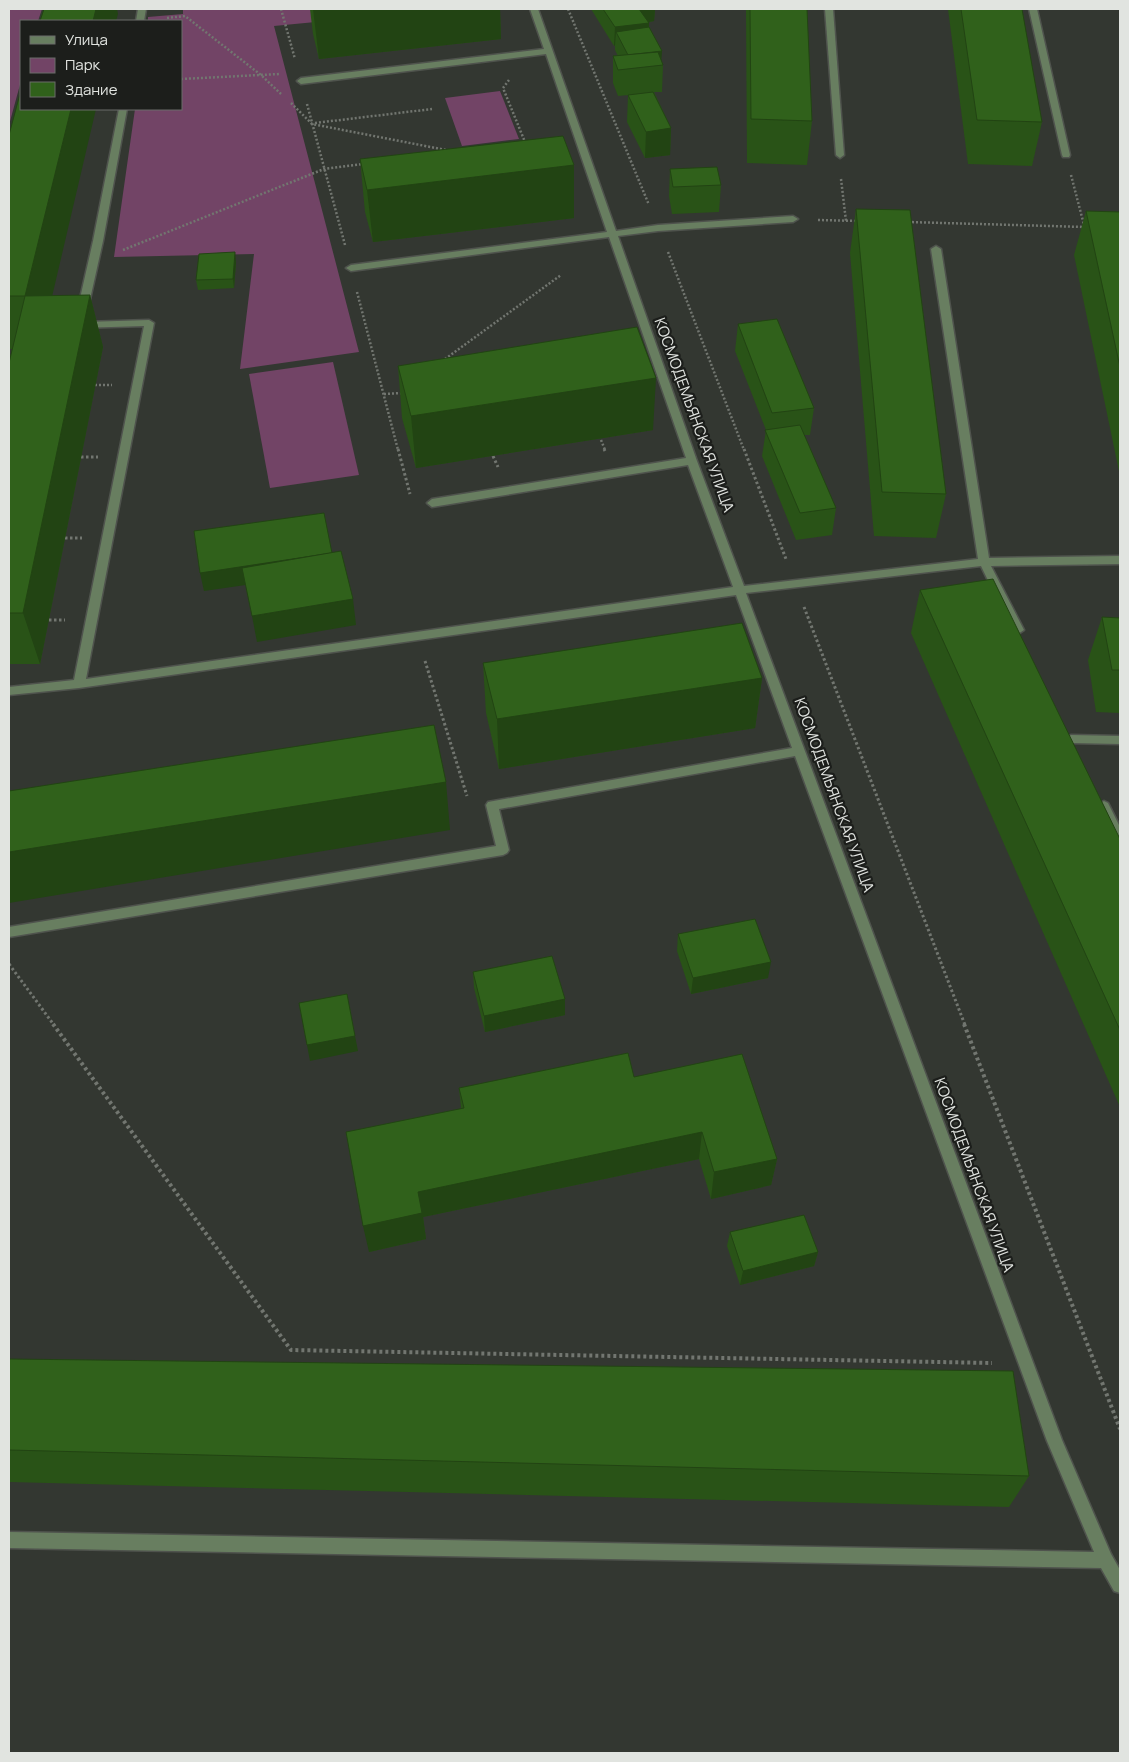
<svg xmlns="http://www.w3.org/2000/svg" width="1129" height="1762" font-family="Manrope,sans-serif">
	<rect width="100%" height="100%" fill="#333731"/>
	<g fill="#724466">
		<polygon points="9,9 42,9 38,21 21,21 21,81 9,125"/>
		<polygon points="183,9 450,9 274,26 359,352 240,369 254,254 114,257 135,109 181,109 181,21 148,21 148,17 183,14"/>
		<polygon points="500,91 519,139 462,146 445,98"/>
		<polygon points="333,362 359,475 270,488 249,374"/>
	</g>
	<g fill="none" stroke-linecap="round" stroke-linejoin="round">
		<g stroke="#4f534d" stroke-width="3">
			<g id="minor">
				<polygon points="138,9 146,9 144,21 136,21"/>
				<polygon points="530,9 538,9 616,231 658,225 793,216 798,219 793,222 658,231 618,236 697,461 744,586 978,559 931,249 936,246 941,249 989,558 1120,556 1120,564 991,566 1024,630 1018,634 1012,630 981,566 746,593 1062,1440 1111,1554 1120,1570 1120,1593 1114,1591 1101,1568 9,1548 9,1532 1094,1552 1047,1441 795,756 499,809 509,850 507,853 503,855 9,937 9,927 496,846 486,805 488,802 792,748 736,595 79,688 9,695 9,687 74,680 144,326 79,328 74,325 93,241 119,109 127,109 103,241 85,322 149,320 154,323 86,679 733,587 688,465 432,507 427,503 432,499 686,458 609,237 351,271 346,268 351,265 607,232 546,54 301,84 297,81 301,78 544,49"/>
				<polygon points="825,9 833,9 844,155 840,158 836,155"/>
				<polygon points="1029,9 1037,9 1070,155 1069,157 1063,157 1062,155"/>
				<polygon points="1071,735 1120,736 1120,744 1071,743 1065,739"/>
				<polygon points="1104,801 1108,803 1120,827 1120,844 1116,842 1098,806 1100,803"/>
			</g>
		</g>
		<g stroke="#727670" stroke-width="2.5" stroke-dasharray="2 2" stroke-linecap="butt">
			<polyline points="281,9 295,59"/>
			<polyline points="568,9 649,205"/>
			<polyline points="167,18 185,16 261,75 281,94"/>
			<polyline points="181,79 280,74"/>
			<polyline points="509,80 503,88 525,142"/>
			<polyline points="291,103 312,124 446,150"/>
			<polyline points="307,104 345,245"/>
			<polyline points="315,123 432,109"/>
			<polyline points="1071,175 1084,225"/>
			<polyline points="841,179 846,221"/>
			<polyline points="818,220 857,221"/>
			<polyline points="908,222 1085,227"/>
			<polyline points="123,250 324,169 363,164"/>
			<polyline points="668,252 744,450"/>
			<polyline points="357,292 398,450"/>
			<polyline points="445,359 561,275"/>
			<polyline points="95,385 112,385"/>
			<polyline points="384,394 403,393"/>
			<polyline points="601,440 605,450"/>
		</g>
		<g stroke="#727670" stroke-width="3" stroke-dasharray="2.5 2.5" stroke-linecap="butt">
			<polyline points="398,449 410,494"/>
			<polyline points="604,449 605,451"/>
			<polyline points="744,449 786,559"/>
			<polyline points="493,456 498,467"/>
			<polyline points="81,457 98,457"/>
			<polyline points="65,538 82,538"/>
			<polyline points="804,607 965,1025"/>
			<polyline points="49,620 65,620"/>
			<polyline points="425,661 467,796"/>
			<polyline points="9,964 54,1025"/>
		</g>
		<g stroke="#727670" stroke-width="4" stroke-dasharray="3 3" stroke-linecap="butt">
			<polyline points="53,1024 291,1350 992,1363"/>
			<polyline points="964,1024 1120,1429"/>
		</g>
		<use href="#minor" fill="#687e60" fill-rule="evenodd"/>
	</g>
	<g fill="#295317">
		<polygon points="310,9 500,9 501,39 319,59 313,34"/>
		<polygon points="591,9 655,9 654,21 649,22 649,28 663,65 662,92 654,92 671,128 670,155 645,158 627,122 628,95 639,94 618,96 613,83 613,56 618,56 615,50 615,45 614,46"/>
		<polygon points="746,9 807,9 812,121 807,165 747,163"/>
		<polygon points="948,9 1022,9 1042,122 1032,166 968,164"/>
		<polygon points="9,135 52,295 90,295 103,347 40,664 9,664 9,363 12,349 9,349"/>
		<polygon points="360,159 574,218 373,242 365,212"/>
		<polygon points="670,169 721,185 719,212 672,214 669,196"/>
		<polygon points="856,209 946,494 936,538 874,536 850,253"/>
		<polygon points="1086,211 1120,212 1120,476 1074,255"/>
		<polygon points="236,262 234,288 198,290 196,280"/>
		<polygon points="738,324 814,408 810,435 804,435 836,508 832,535 796,540 762,456 766,430 735,351"/>
		<polygon points="398,366 653,430 416,468 402,418"/>
		<polygon points="920,590 1120,839 1120,1107 911,633"/>
		<polygon points="1102,617 1120,618 1120,713 1096,712 1088,660"/>
		<polygon points="483,663 762,678 755,728 499,769 486,713"/>
		<polygon points="678,934 768,978 691,994 677,951"/>
		<polygon points="473,972 565,1015 485,1032 474,988"/>
		<polygon points="634,1077 777,1159 771,1185 711,1199 699,1159 423,1217 426,1239 369,1252 461,1108 459,1088"/>
		<polygon points="730,1232 818,1252 814,1266 740,1285 727,1246"/>
		<polygon points="9,1359 1029,1476 1009,1507 9,1482"/>
	</g>
	<g fill="#224413">
		<polygon points="96,9 117,9 118,14 116,21 93,21"/>
		<polygon points="313,9 500,9 501,39 319,59"/>
		<polygon points="638,9 655,9 654,21 643,23 649,23 648,41 616,32 615,45 614,46 615,27"/>
		<polygon points="662,51 661,65 629,56"/>
		<polygon points="71,109 96,109 40,348 25,296"/>
		<polygon points="671,128 670,155 645,158 646,132"/>
		<polygon points="574,165 574,218 373,242 367,190"/>
		<polygon points="235,252 236,262 234,288 233,279"/>
		<polygon points="90,295 103,347 40,664 23,613"/>
		<polygon points="656,378 653,430 416,468 411,416"/>
		<polygon points="332,553 334,572 204,591 200,573"/>
		<polygon points="353,599 356,625 257,642 252,616"/>
		<polygon points="762,678 755,728 499,769 497,719"/>
		<polygon points="446,782 450,830 9,903 9,852"/>
		<polygon points="771,962 768,978 691,994 693,978"/>
		<polygon points="565,999 565,1015 485,1032 484,1016"/>
		<polygon points="355,1036 358,1051 310,1061 307,1045"/>
		<polygon points="702,1132 699,1159 423,1217 426,1239 369,1252 363,1226 418,1192"/>
		<polygon points="777,1159 771,1185 711,1199 714,1172"/>
		<polygon points="818,1252 814,1266 740,1285 743,1271"/>
	</g>
	<g fill="#30611b" stroke="#224413">
		<polygon points="44,9 96,9 93,21 40,21"/>
		<polygon points="603,9 639,9 649,23 615,27"/>
		<polygon points="750,9 807,9 812,121 751,119"/>
		<polygon points="961,9 1022,9 1042,122 977,120"/>
		<polygon points="649,27 662,51 628,55 616,32"/>
		<polygon points="658,52 663,65 618,70 613,56"/>
		<polygon points="21,90 21,109 71,109 25,296 9,296 9,135"/>
		<polygon points="653,92 671,128 646,132 628,95"/>
		<polygon points="563,136 574,165 367,190 360,159"/>
		<polygon points="717,167 721,185 673,187 670,169"/>
		<polygon points="856,209 910,210 946,494 882,492"/>
		<polygon points="1086,211 1120,212 1120,367"/>
		<polygon points="235,252 233,279 196,280 199,254"/>
		<polygon points="90,295 23,613 9,613 9,363 25,296"/>
		<polygon points="777,319 814,408 772,413 738,324"/>
		<polygon points="637,327 656,378 411,416 398,366"/>
		<polygon points="800,425 836,508 800,513 765,430"/>
		<polygon points="324,513 332,553 200,573 194,531"/>
		<polygon points="341,551 353,599 252,616 242,568"/>
		<polygon points="993,579 1120,839 1120,1030 920,590"/>
		<polygon points="1102,617 1120,618 1120,670 1112,670"/>
		<polygon points="742,623 762,678 497,719 483,663"/>
		<polygon points="434,725 446,782 9,852 9,791"/>
		<polygon points="755,919 771,962 693,978 678,934"/>
		<polygon points="552,956 565,999 484,1016 473,972"/>
		<polygon points="347,994 355,1036 307,1045 299,1003"/>
		<polygon points="628,1053 634,1077 742,1054 777,1159 714,1172 702,1132 418,1192 422,1213 363,1226 346,1132 464,1108 459,1088"/>
		<polygon points="804,1215 818,1252 743,1271 730,1232"/>
		<polygon points="9,1359 1013,1371 1029,1476 9,1450"/>
	</g>
	<g text-anchor="middle" stroke-width="4.5" stroke-linejoin="round" paint-order="stroke">
		<g font-size="15" fill="#e1e4e0" stroke="#1c1e1b">
			<text transform="translate(694 415) rotate(70)" y="5">КОСМОДЕМЬЯНСКАЯ УЛИЦА</text>
			<text transform="translate(834 795) rotate(70)" y="5">КОСМОДЕМЬЯНСКАЯ УЛИЦА</text>
			<text transform="translate(974 1175) rotate(70)" y="5">КОСМОДЕМЬЯНСКАЯ УЛИЦА</text>
		</g>
	</g>
	<rect width="1129" height="1762" fill="none" stroke="#e1e4e0" stroke-width="20"/>
	<rect x="20" y="20" width="162" height="90" fill="#1c1e1b" stroke="#6b6d6a"/>
	<rect x="30" y="36" width="25" height="8" fill="#687e60" stroke="#6b6d6a"/>
	<text x="65" y="45" font-size="15" fill="#e1e4e0">Улица</text>
	<rect x="30" y="58" width="25" height="15" fill="#724466" stroke="#6b6d6a"/>
	<text x="65" y="70" font-size="15" fill="#e1e4e0">Парк</text>
	<rect x="30" y="82" width="25" height="15" fill="#30611b" stroke="#6b6d6a"/>
	<text x="65" y="95" font-size="15" fill="#e1e4e0">Здание</text>
</svg>
